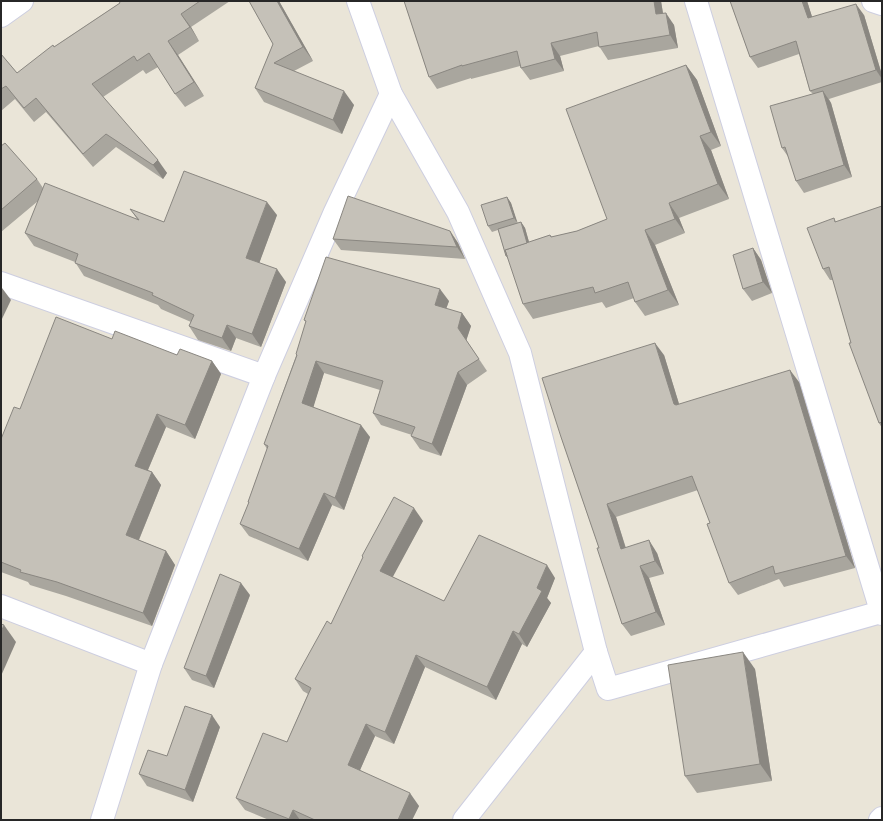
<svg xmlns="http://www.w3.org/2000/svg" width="883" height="821" font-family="Ubuntu,sans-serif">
	<rect width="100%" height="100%" fill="#eae5d8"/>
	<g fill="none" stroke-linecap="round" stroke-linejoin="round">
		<g stroke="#cdcee0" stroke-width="24">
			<g id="minor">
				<polyline points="358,1 391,94 458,212 520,353 596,652 464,820"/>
				<polyline points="696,1 882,614"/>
				<polyline points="873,1 882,4"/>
				<polyline points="1,16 22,1"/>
				<polyline points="1,283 264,376"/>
				<polyline points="1,606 151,664"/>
				<polyline points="596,652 608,689 881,612"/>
				<polyline points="102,820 151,664 264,376 334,214 391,94"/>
			</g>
		</g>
		<g stroke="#cdcee0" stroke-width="24">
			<polyline id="secondary" points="880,820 882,818"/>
		</g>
		<use href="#minor" stroke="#fff" stroke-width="22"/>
		<use href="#secondary" stroke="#fff" stroke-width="22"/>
	</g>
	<g fill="#a9a69e">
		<polygon points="118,1 230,1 191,27 199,41 178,55 204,96 185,107 175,94 158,67 146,74 143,70 103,97 167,173 163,179 116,147 93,167 46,112 34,122 15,99 1,111 1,54 17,73 54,47 120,3"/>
		<polygon points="249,1 279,1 313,61 294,71 354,105 342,134 264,102 255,88 273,44"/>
		<polygon points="404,1 661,1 663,13 674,25 678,48 608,60 599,46 560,56 564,71 530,80 521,68 520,66 471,79 471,78 437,89 429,77"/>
		<polygon points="730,1 807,1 812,17 864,15 882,75 882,82 829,99 831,103 852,177 804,193 796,181 789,158 782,148 813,94 810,91 799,54 758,68 750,57"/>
		<polygon points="686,65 697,80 721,146 711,150 729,199 679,218 685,233 655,245 679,305 645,316 635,302 634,298 606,308 602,302 533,319 523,304 509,260 506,256 498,230 492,232 488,226 507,197 511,203 517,223 521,222 525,228 529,242 550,235 552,237 577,231 607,219"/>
		<polygon points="1,146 37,179 43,188 137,219 130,209 164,222 277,215 259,263 286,282 261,347 236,338 231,351 198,340 189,326 191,322 161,309 158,305 84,276 75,262 34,246 25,233 38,201 1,232"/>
		<polygon points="882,206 882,428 879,423 851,343 833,280 830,280 823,269 834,218 836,222"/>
		<polygon points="450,231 458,243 465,259 341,250 333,239"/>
		<polygon points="753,248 761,260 772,293 752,301 743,289"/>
		<polygon points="449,301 446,309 462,313 471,326 466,341 487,371 467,385 441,456 420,449 411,436 412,435 381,425 373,413 380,390 324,373 313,407 370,437 344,510 332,505 308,561 249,536 240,524 249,503 248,502 267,449 264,444 296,356 296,354 306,322 304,320"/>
		<polygon points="112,339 177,355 212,361 221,374 195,439 166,427 148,470 152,472 161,485 139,540 166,551 175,565 152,626 66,596 30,585 28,582 1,572 1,439 20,409"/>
		<polygon points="664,355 679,404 799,382 855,568 784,587 779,579 738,595 729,583 710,523 698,490 616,517 626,548 657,553 664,574 649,578 665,625 631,636 622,624 599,548 561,437"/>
		<polygon points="423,521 392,577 444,601 555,578 547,598 551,603 527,647 522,644 496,700 425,667 394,744 375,736 360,770 419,806 412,820 269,820 245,810 236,798 287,742 308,694 303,691 295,679 331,624 363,557 362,556"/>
		<polygon points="250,595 214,688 192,680 184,668"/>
		<polygon points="755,669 772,781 697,793 685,776"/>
		<polygon points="220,727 193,802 147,786 139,774 167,756"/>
	</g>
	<g fill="#8a8781">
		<polygon points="277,1 279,1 313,61 303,47"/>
		<polygon points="654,1 661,1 665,27 656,14"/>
		<polygon points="802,1 807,1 816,29 808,18"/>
		<polygon points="856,4 864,15 882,75 882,79 876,70"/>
		<polygon points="666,13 674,25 678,48 670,35"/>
		<polygon points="181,14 191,27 199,41 190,27"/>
		<polygon points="168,41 178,55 204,96 194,82"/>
		<polygon points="551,43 560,56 564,71 555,59"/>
		<polygon points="686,65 697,80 721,146 711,132"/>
		<polygon points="344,91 354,105 342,134 333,120"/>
		<polygon points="823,91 831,103 852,177 844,165"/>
		<polygon points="700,136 711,150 729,199 718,184"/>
		<polygon points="158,160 167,173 163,179 153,165"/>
		<polygon points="507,197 511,203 518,224 514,218"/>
		<polygon points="267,202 277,215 256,272 246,258"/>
		<polygon points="669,203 679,218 685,233 675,219"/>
		<polygon points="521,222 525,228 533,256 529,250"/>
		<polygon points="645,230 655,245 679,305 668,290"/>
		<polygon points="450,231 458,243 465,259 457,247"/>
		<polygon points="753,248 761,260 772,293 763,282"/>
		<polygon points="277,269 286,282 261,347 252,334"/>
		<polygon points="2,288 11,300 1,321 1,291"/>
		<polygon points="440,289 449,301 443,317 435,305"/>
		<polygon points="462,313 471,326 466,341 487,371 458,328"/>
		<polygon points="227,325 236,338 231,351 222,338"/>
		<polygon points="655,343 664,355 683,417 674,404"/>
		<polygon points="212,361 221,374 195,439 185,425"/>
		<polygon points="316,361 324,373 311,415 302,403"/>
		<polygon points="790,370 799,382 855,568 846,556"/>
		<polygon points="458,372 467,385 441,456 432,444"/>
		<polygon points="157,414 166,427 144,479 135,466"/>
		<polygon points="361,425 370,437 344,510 335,498"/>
		<polygon points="152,472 161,485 135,549 126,535"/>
		<polygon points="324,493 332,505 308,561 299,549"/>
		<polygon points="607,504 616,517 630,562 621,549"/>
		<polygon points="414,508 423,521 389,584 380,571"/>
		<polygon points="649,540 657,553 664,574 655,561"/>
		<polygon points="166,551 175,565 152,626 143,613"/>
		<polygon points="547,565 555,578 547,598 551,603 527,647 519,634 537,588"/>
		<polygon points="640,566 649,578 665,625 656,612"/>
		<polygon points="241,583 250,595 214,688 206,676"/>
		<polygon points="4,625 16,642 1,676 1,632"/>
		<polygon points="513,631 522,644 496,700 487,687"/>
		<polygon points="743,652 755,669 772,781 760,764"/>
		<polygon points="416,655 425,667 394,744 385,732"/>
		<polygon points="212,715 220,727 193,802 185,790"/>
		<polygon points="366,724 375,736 357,777 348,765"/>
		<polygon points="410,793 419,806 412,820 398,820"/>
		<polygon points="293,810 300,820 289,820 289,819"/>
	</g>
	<g fill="#c5c1b8" stroke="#8a8781">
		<polygon points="119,1 200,1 181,14 190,27 168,41 194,82 175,94 149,53 137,61 134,56 92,84 158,160 153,165 106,134 83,154 36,98 24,108 6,86 1,89 1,54 17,73 53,45 54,47 120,3"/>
		<polygon points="249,1 277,1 303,47 274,63 344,91 333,120 255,88 273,44"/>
		<polygon points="404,1 654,1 656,14 666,13 670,35 599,47 597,32 551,43 555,59 521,68 517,51 462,66 462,65 429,77"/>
		<polygon points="730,1 802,1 808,18 856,4 876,70 810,91 796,41 750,57"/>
		<polygon points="686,65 711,132 700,136 718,184 669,203 675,219 645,230 668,290 635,302 628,282 595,293 593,287 523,304 505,250 550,235 551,237 577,231 607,219 566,109"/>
		<polygon points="823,91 844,165 796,181 785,147 782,148 770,106"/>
		<polygon points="5,143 37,179 1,210 1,146"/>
		<polygon points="184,171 267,202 246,258 277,269 252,334 227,325 222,338 189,326 194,315 152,295 153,293 75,263 78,254 25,233 45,183 139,220 130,209 164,222"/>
		<polygon points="348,196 450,231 457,247 333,239"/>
		<polygon points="507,197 514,218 488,226 481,205"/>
		<polygon points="882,206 882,422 879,423 849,343 851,343 829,267 823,269 807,228 834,218 835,222"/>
		<polygon points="521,222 527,243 505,250 507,256 506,256 498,229"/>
		<polygon points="753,248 763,282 743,289 733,255"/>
		<polygon points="326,257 440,289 435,305 462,313 458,328 479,359 458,372 432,444 411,436 415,427 373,413 383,381 316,361 302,403 361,425 335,498 324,493 299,549 240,524 249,502 248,502 268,446 264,444 297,355 296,354 306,321 304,320"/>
		<polygon points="56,317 112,339 115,331 177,355 180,349 212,361 185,425 157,414 135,466 152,472 126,535 166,551 143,613 57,582 20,572 21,570 1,562 1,439 14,407 20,409"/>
		<polygon points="655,343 674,404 676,405 790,370 846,556 775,574 773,566 729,583 707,524 710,523 692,476 607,504 621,549 649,540 655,561 640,566 656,612 622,624 597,548 599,548 561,437 542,378"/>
		<polygon points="394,497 414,508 380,571 444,601 479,535 547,565 537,588 542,591 519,634 513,631 487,687 416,655 385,732 366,724 348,765 410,793 398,820 315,820 293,810 289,819 236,798 263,733 287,742 311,688 295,679 327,621 331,624 363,557 362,556"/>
		<polygon points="220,574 241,583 206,676 184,668"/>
		<polygon points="1,624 4,625 1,632"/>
		<polygon points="743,652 760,764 685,776 668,665"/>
		<polygon points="185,706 212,715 185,790 139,774 148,750 167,756"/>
	</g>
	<rect width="883" height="821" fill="none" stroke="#272727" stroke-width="4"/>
</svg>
